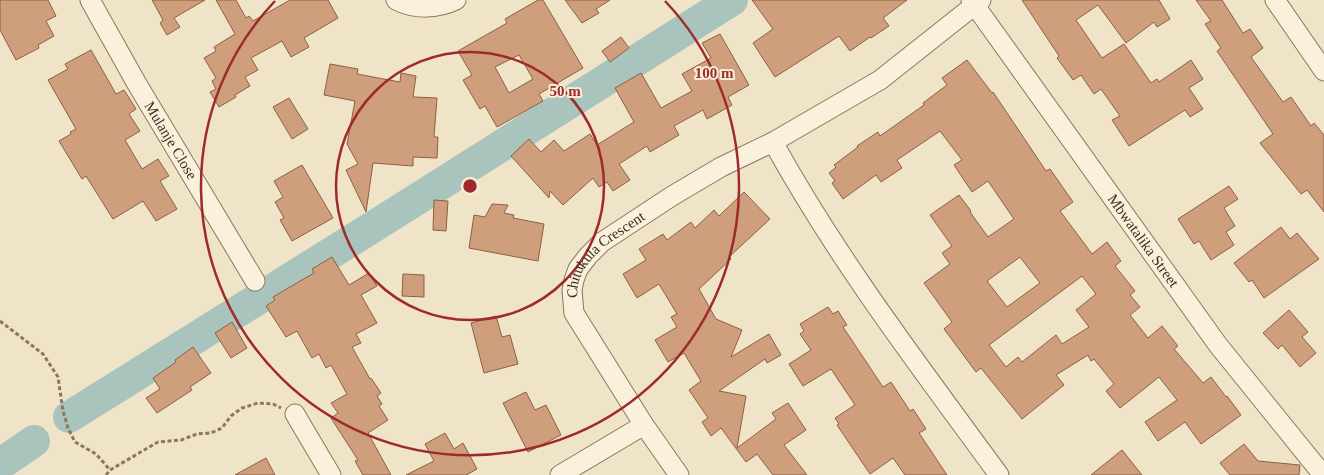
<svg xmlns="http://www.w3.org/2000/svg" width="1324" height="475" font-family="Georgia,serif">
	<rect width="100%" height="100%" fill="#f0e4c8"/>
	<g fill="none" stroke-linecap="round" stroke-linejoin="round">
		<g stroke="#a9c4bc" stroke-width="32">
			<polyline points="69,417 376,225 732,0"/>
			<polyline points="5,461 34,441"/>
		</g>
	</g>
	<g fill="#cf9f7d" stroke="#8d5f41" fill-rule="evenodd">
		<polygon points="0,0 48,0 56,16 46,21 54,36 38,45 39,48 16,60 0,30"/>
		<polygon points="152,0 205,0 174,18 180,27 167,35 160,23 163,20"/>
		<polygon points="216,0 236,0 246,18 249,16 253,21 290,0 328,0 338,18 304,38 309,47 291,57 282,41 251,58 258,70 245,77 250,86 235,95 236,97 219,107 210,92 216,89 212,81 216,78 204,58 216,51 214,47 235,34"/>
		<path d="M 538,0 L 543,0 L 583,68 L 539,94 L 543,101 L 497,127 L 485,106 L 480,109 L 463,80 L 472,75 L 458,51 L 507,23 L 505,19 ZM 519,55 L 533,79 L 509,93 L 495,67 Z"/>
		<polygon points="565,0 610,0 596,9 599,13 582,23"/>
		<polygon points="752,0 907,0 883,18 889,26 871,38 870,37 850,51 839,36 775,77 753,43 773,29"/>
		<polygon points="1022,0 1159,0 1170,19 1157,27 1154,22 1126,43 1098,5 1076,20 1102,58 1124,44 1151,83 1157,79 1159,82 1191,60 1203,79 1189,88 1203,109 1190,117 1185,110 1129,146 1112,120 1120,116 1101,89 1094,94 1081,75 1073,80 1057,58 1059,56"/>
		<polygon points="1196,0 1222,0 1243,33 1250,29 1263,48 1251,57 1283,102 1291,97 1311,126 1314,123 1324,135 1324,212 1307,190 1301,194 1260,143 1273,134 1217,51 1221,48 1205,24 1211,21"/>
		<polygon points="720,34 749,85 728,97 732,105 707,119 703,110 674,126 679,135 650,152 647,146 619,164 630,180 613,191 607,182 599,187 593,178 563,205 550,191 549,198 511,156 529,139 541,152 554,140 564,151 590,134 597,145 634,122 615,88 641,73 661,108 692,91 682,74 711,58 702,43"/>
		<polygon points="621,37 629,48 610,62 602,51"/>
		<polygon points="91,50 116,94 124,90 136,109 129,114 140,131 125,140 142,169 158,159 169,176 160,181 177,209 156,221 143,201 113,219 86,176 82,179 59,141 71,134 70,132 76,129 48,80 68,69 65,64"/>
		<path d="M 967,60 L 992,93 L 993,92 L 1046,171 L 1050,169 L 1073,202 L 1060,211 L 1092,254 L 1107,242 L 1121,261 L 1115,266 L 1135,291 L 1130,295 L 1140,307 L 1130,315 L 1148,338 L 1162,326 L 1178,346 L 1174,349 L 1203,383 L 1211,377 L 1226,397 L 1227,396 L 1241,415 L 1201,444 L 1185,422 L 1158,441 L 1145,422 L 1177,400 L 1159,377 L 1120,408 L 1106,391 L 1114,384 L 1094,359 L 1091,361 L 1088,355 L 1056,375 L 1064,385 L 1022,419 L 981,368 L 976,372 L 944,329 L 952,322 L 924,283 L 950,264 L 942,253 L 952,246 L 930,215 L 959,195 L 971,211 L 970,212 L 988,237 L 1014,219 L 988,181 L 972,192 L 954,165 L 962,160 L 940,131 L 897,160 L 902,168 L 881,182 L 876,175 L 843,199 L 832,183 L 835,181 L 829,173 L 836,167 L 834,165 L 858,147 L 857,146 L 878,132 L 880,136 L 924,105 L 923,103 L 947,85 L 942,78 ZM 1020,257 L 1040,283 L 1007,307 L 987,281 ZM 1082,276 L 1096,294 L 1076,310 L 1089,327 L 1062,344 L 1056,335 L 1022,362 L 1018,357 L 1006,367 L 989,345 Z"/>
		<polygon points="330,64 358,69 357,74 400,82 401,73 416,76 413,97 437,98 434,137 438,137 437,158 413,157 413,166 373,163 366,212 346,170 358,164 347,144 355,101 324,95"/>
		<polygon points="289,98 308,129 292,139 273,107"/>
		<polygon points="302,165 333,218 292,241 280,220 284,218 275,202 283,197 274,181"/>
		<polygon points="1229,186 1238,199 1224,208 1235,226 1226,232 1234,245 1211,260 1199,241 1194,244 1178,219"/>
		<polygon points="744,192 770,219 729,257 731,259 699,289 716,319 742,330 731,357 769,334 781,355 767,363 765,359 719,391 746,396 737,448 776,419 772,413 788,403 806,430 784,445 807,475 773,475 757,454 746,462 721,428 711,436 702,422 708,418 689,390 701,381 684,353 668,362 655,340 677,327 671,317 677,314 659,284 637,298 623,274 646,260 639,249 663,234 667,240 691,222 695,228 714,210 719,216"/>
		<polygon points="434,200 448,201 446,231 433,230"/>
		<polygon points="492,204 508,205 504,213 514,215 513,218 544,224 538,261 469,248 474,215 485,217"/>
		<polygon points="1281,227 1290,239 1297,233 1319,259 1264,298 1252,280 1249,282 1234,263"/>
		<polygon points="332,257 349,285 369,273 377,286 361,295 377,323 356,334 361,343 352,347 370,379 371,378 381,393 377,396 382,404 379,406 388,420 368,433 391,475 363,475 355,461 358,460 331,418 338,413 331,403 347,394 331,365 326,368 319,354 312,358 297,331 286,337 266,306 275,300 273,297 314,273 312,269"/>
		<polygon points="403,274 424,275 424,297 402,296"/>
		<polygon points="828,307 833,314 838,311 847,325 843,327 883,387 891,382 910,411 913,409 926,429 919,433 947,475 905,475 893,458 870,474 837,425 839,424 835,418 855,405 831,369 803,386 789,364 811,350 800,334 804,331 800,324"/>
		<polygon points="1289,310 1308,332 1302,337 1316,353 1300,367 1282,345 1278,349 1263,333"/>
		<polygon points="496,316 502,337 510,335 518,364 484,373 471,323"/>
		<polygon points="232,322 247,348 231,358 215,333"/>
		<polygon points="193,347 211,373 190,387 192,390 157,413 146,398 160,389 153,378 176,362 175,360"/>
		<polygon points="526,392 535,410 546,405 561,435 528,452 503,403"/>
		<polygon points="445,433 454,449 463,443 477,469 466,475 406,475 434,461 425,444"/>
		<polygon points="1244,444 1258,461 1300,465 1299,475 1230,475 1220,463"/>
		<polygon points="1122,450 1142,475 1091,475"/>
		<polygon points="266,458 275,475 235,475"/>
	</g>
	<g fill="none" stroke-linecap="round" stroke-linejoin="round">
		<g stroke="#8d765c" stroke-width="21">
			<g id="minor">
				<path id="s1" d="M 90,0 L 137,84 L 255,281"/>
				<path d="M 396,0 C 415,10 437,9 456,0"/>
				<path id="s2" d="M 971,0 L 1218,345 L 1323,475"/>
				<polyline points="1275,0 1324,71"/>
				<path d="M 773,142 C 838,260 920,367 999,475"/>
				<polyline points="295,414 331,475"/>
				<polyline points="560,475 644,425"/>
				<path id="s3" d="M 679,475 L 644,425 L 574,313 L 572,290 L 574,280 L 578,269 L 588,256 L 602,242 L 672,196 L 721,167 L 773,142 L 880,80 L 981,0"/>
			</g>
		</g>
		<g stroke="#8d765c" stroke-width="3" stroke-dasharray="4 2.5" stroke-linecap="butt">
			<polyline points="0,321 43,354 58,377 63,411 68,428 75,442 96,454 110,470"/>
			<polyline points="106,475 110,470 158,442 181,440 197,434 211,433 222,428 231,416 242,408 258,403 273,404 281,408"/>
		</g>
		<use href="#minor" stroke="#faf1dc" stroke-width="19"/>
	</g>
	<g fill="none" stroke="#9e2a2b" stroke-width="2.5">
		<circle cx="470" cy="186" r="134"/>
		<path d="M665 1A269 269 0 1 1 275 1"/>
	</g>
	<g text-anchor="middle" stroke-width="4" stroke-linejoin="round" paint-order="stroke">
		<g font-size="15" fill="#3d2e20" stroke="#f7eed8">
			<text dy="5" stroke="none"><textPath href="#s1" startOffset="162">Mulanje Close</textPath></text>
			<text dy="5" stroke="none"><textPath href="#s2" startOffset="296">Mbwatalika Street</textPath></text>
			<text dy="5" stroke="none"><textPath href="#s3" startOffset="266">Chitukula Crescent</textPath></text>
		</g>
	</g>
	<circle cx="470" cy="186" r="8" fill="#9e2a2b" stroke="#f7eed8" stroke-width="2.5"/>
	<g font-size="15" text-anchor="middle" font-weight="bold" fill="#9e2a2b" stroke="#f7eed8" stroke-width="4" stroke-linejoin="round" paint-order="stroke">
		<text x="714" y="78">100 m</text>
		<text x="565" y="96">50 m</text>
	</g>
</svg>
